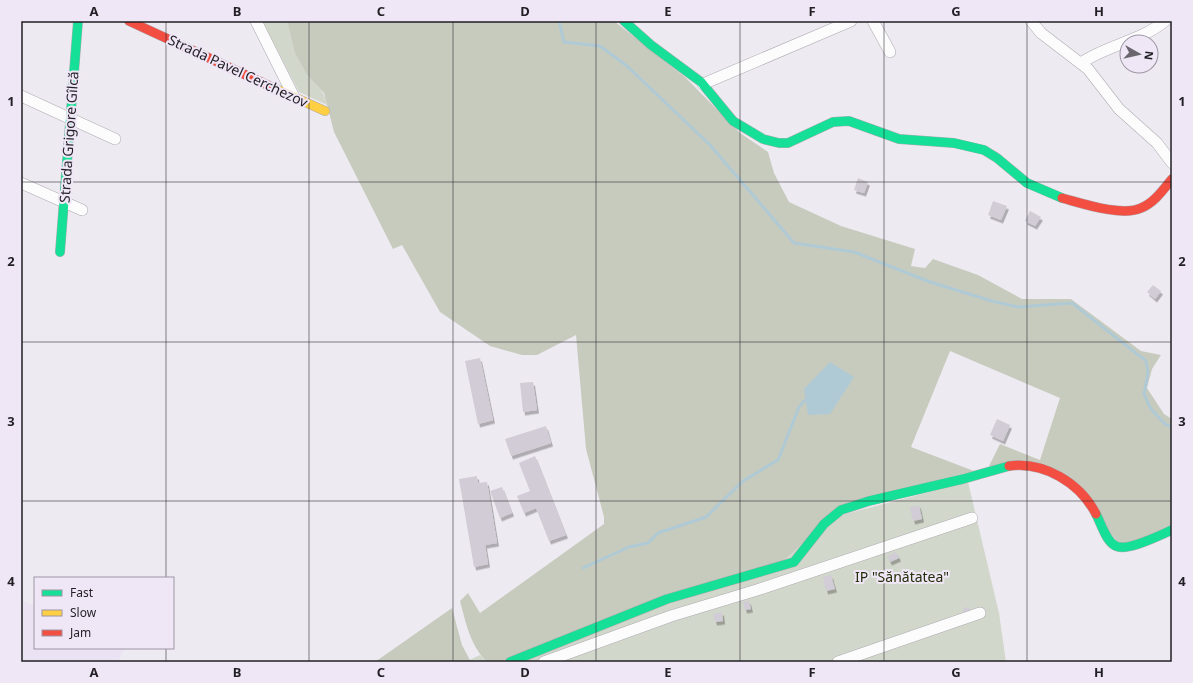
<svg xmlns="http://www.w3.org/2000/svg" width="1193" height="683" font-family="'Noto Sans',sans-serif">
	<defs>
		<filter id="shadow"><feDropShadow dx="2" dy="3.5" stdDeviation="0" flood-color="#0004"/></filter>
	</defs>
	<rect width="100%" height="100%" fill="#eeeaf2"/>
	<polygon fill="#ebe2f3" points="21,600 35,606 35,648 122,648 124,649 118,662 21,662"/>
	<g fill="#d2d7cb">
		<path d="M 262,21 L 287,21 C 292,40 296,58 307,74 C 316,88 323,86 327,105 L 299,92 Z"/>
		<polygon points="968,482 999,613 1006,662 501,662 667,594 822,520"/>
		<polygon points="480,655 487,662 465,662"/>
	</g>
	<g fill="#c7cbbe">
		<path d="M 287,21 L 614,21 L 685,77 L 740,133 L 768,152 L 774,173 L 789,202 L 841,226 L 915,249 L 911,266 L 925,268 L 933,259 L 978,275 L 1022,299 L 1071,299 L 1141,351 L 1161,355 L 1152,369 L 1147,388 L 1164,414 L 1172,419 L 1172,527 L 1127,544 L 1117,541 L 1063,475 L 989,466 L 1000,444 L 1040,460 L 1060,398 L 950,351 L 911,447 L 974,471 L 849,503 L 777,566 L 667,594 L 501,662 L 487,662 C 470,645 466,623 460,601 L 468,593 L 480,613 L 604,524 L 604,517 L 586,449 L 576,335 L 537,355 L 522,355 L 490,346 L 440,312 L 402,245 L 393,249 L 334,132 L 324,93 L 307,75 L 295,53 Z"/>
		<polygon points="452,608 462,645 470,660 465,662 375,662"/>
	</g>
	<polygon fill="#b0cad5" points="830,362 854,377 830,414 808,415 804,389"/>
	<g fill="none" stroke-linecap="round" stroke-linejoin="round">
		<g stroke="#b0cad5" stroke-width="3">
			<polyline points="559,21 564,42 600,46 627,66 710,145 794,243 854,252 930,282 992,301 1018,307 1072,303 1146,361 1148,373 1144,394 1151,409 1165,424 1172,427"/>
			<polyline points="583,568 629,547 648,543 658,533 706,517 743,481 778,460 799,407 806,399"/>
		</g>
	</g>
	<g fill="#d1ccd5" filter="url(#shadow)">
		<polygon points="858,178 868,182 864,193 854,190"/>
		<polygon points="993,201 1007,206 1001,220 988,215"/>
		<polygon points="1030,211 1041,217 1035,226 1025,221"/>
		<polygon points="1153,285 1161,291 1155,299 1147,292"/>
		<polygon points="480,358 493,420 478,424 465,361"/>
		<polygon points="533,382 537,410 523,412 520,383"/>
		<polygon points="997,419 1010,425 1003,441 990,435"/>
		<polygon points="546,426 551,443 511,456 505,439"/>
		<polygon points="535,456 566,535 549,541 536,508 524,513 517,496 530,491 519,463"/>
		<polygon points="477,476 478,483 487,482 497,543 485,545 488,564 474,567 459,479"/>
		<polygon points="502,487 512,513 500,518 490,491"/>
		<polygon points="919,505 922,519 913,521 910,507"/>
		<polygon points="896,552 899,558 890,562 887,556"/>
		<polygon points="831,575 835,589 826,591 823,577"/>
		<polygon points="749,601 751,609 745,610 743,602"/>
		<polygon points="969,607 970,611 964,613 963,608"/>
		<polygon points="722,612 723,621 715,622 713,614"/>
	</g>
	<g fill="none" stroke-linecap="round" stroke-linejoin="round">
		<g stroke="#aeabb1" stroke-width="12">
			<g id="street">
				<polyline points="256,21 294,97"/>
				<polyline points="873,21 890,52"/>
				<polyline points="1031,21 1041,33 1088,69 1119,109 1157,143 1172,163"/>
				<path d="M 1081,63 C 1107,45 1141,41 1165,21"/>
				<polyline points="703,84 851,21"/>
				<polyline points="21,96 115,139"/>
				<polyline points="21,183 82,210"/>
				<polyline points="544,662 671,616 757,590 972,518"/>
				<polyline points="838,662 980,613"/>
			</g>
		</g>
		<g stroke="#aeabb1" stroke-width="10">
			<g id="fast">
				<polyline points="624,21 651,45 701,82 733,121 763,139 779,143 788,143 833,122 849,121 899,139 954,143 984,150 997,158 1027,183 1062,198"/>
				<polyline points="60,252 78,21"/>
				<path d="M 1096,514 C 1101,523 1106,542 1116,546 C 1127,552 1160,535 1172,530"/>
				<polyline points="510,662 667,599 794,562 824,524 841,510 869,501 963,479 1009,466"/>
			</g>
		</g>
		<g stroke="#aeabb1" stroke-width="10">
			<polyline id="slow" points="276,89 325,111"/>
		</g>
		<g stroke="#aeabb1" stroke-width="10">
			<g id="jam">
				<polyline points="129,21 276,89"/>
				<path d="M 1062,198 C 1081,203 1122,217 1141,208 C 1154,203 1163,190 1172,179"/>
				<path d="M 1009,466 C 1044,461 1080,483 1096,514"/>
			</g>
		</g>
		<use href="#street" stroke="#fcfcfd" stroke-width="11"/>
		<use href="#fast" stroke="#16e098" stroke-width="9"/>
		<use href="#slow" stroke="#ffcf43" stroke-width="9"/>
		<use href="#jam" stroke="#f24e42" stroke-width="9"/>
	</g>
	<path fill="none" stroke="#221f25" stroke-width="1" stroke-opacity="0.55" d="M 166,21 L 166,578M 309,21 L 309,662M 453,21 L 453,662M 596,21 L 596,662M 740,21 L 740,662M 884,21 L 884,662M 1027,21 L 1027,662M 21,182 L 1172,182M 21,342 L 1172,342M 21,501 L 1172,501M 166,648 L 166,662"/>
	<g text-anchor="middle" stroke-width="4" stroke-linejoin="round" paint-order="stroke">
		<g font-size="14" fill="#221f25" stroke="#efe6f6">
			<text transform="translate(238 71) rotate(25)" y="5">Strada Pavel Cerchezov</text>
			<text transform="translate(69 137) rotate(-86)" y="5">Strada Grigore Gîlcă</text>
		</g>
		<g font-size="14" fill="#232e08" stroke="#efe6f6">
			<text x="902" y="582">IP "Sănătatea"</text>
		</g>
	</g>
	<rect width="1193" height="683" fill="none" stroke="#efe6f6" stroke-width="44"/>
	<rect x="34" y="577" width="140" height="72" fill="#efe6f6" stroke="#9d96a2"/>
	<rect x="42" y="590" width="20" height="6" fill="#16e098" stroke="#9d96a2"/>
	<text x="70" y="597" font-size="12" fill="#221f25">Fast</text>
	<rect x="42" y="610" width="20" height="6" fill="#ffcf43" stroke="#9d96a2"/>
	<text x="70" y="617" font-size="12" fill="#221f25">Slow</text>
	<rect x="42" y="630" width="20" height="6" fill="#f24e42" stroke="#9d96a2"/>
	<text x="70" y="637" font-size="12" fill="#221f25">Jam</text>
	<g transform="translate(1139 54) rotate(98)"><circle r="19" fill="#efe6f6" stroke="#9d96a2"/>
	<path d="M0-3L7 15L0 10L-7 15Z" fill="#69666d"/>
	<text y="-6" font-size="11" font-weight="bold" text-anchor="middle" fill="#221f25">N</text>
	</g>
	<rect x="22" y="22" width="1149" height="639" fill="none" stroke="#221f25" stroke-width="1.5"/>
	<g font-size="13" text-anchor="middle" font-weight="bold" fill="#221f25">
		<text x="94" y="16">A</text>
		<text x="237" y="16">B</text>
		<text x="381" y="16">C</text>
		<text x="525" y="16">D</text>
		<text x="668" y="16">E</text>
		<text x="812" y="16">F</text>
		<text x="956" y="16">G</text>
		<text x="1099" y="16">H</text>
		<text x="11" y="106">1</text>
		<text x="1182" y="106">1</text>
		<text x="11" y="266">2</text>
		<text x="1182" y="266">2</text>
		<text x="11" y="426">3</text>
		<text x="1182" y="426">3</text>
		<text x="11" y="586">4</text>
		<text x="1182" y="586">4</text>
		<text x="94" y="677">A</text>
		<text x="237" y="677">B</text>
		<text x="381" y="677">C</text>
		<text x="525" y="677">D</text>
		<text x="668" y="677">E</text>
		<text x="812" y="677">F</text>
		<text x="956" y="677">G</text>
		<text x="1099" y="677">H</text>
	</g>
</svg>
